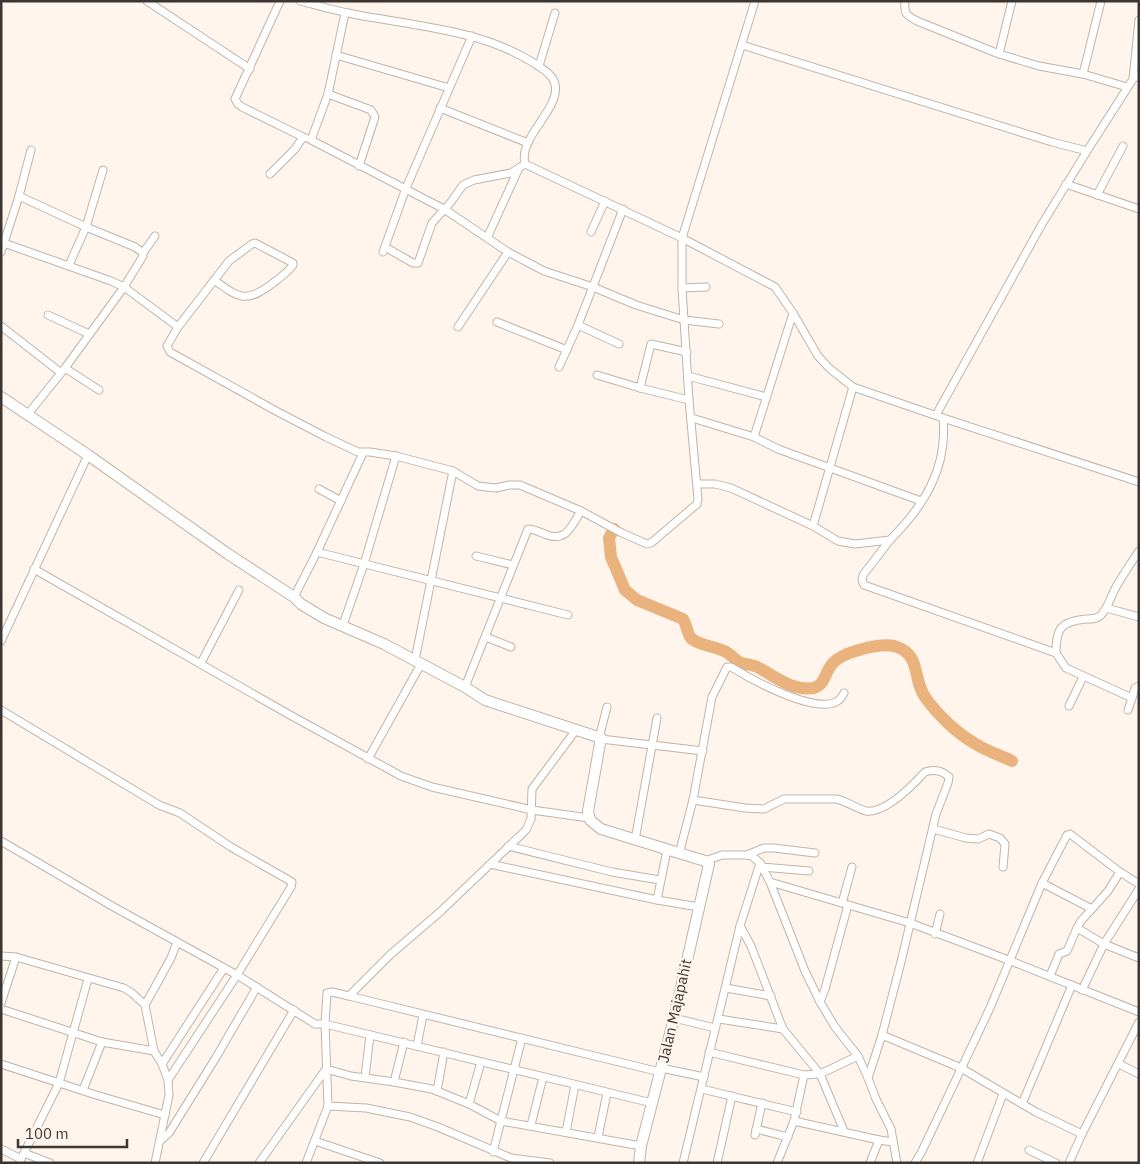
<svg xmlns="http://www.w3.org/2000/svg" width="1140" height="1164" font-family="'IBM Plex Sans',sans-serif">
	<rect width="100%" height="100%" fill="#fff5ec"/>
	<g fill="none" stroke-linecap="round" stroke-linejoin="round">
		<path stroke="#eab27d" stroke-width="12" d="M 614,529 L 609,538 L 611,557 L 625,590 L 637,600 L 683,619 C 687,625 687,635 692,639 C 701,646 714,646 724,651 C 730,653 734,659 739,662 C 745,665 752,664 757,667 C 775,676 791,691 813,688 C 825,686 825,671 833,663 C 843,652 879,643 894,646 C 923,654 911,680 927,700 C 939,716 957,733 974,743 C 986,751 1000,755 1012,761"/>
		<g stroke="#c0b4a9" stroke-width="9">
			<g id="street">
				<polyline points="147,1 250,69"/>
				<polyline points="280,1 235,99 238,104 242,107 303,137"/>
				<path d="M 300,1 C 316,5 332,10 348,13 C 411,26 483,29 537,65 C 544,70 553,75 555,84 C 561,109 518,137 525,164 L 682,238 L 775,287 L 793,313 L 818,356 L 829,368 L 853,387 L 943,418 L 1139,482"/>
				<path d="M 905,1 C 904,14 906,15 917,21 L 999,54 L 1039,66 L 1083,74 L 1101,1"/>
				<polyline points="345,13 328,94 311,140 444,209 508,252 544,271 593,287 636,305 684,320 719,324"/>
				<polyline points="1139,20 1133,79 1139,75"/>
				<polyline points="742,45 1052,142 1087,151"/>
				<polyline points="999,54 1012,1"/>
				<polyline points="336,55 449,88"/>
				<polyline points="539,66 555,13"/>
				<polyline points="1083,74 1127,87"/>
				<polyline points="328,94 371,110 375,117 359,166"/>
				<polyline points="440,108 528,143"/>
				<polyline points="270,174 295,149 303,137 306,138"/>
				<polyline points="1066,184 1139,209"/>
				<polyline points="1097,195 1123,146"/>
				<polyline points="19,196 86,227 135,247 142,252 143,256 124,287 65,368 28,414"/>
				<polyline points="591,232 605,201"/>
				<polyline points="487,238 519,168"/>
				<polyline points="1,242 111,281 124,287 178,327"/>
				<polyline points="385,247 413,263 418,263 432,223 451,202 463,185 474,180 511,173 525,164"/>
				<polyline points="1,252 19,196 31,150"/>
				<polyline points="383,252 406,188 472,36"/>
				<polyline points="143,253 155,236"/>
				<polyline points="69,265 86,227 103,170"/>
				<path d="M 214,280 C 239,298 246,304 273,283 C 280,278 288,272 293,265 L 293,263 L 255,243 L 252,244 L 229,261 L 178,327 L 167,346 L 170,352 L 276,411 L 326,437 L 358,452 L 370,452 L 396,456 L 364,564 L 343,625"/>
				<polyline points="682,288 706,287"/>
				<polyline points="48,315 89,334"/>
				<polyline points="497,322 567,350"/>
				<polyline points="578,325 619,344"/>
				<polyline points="1,326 60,372"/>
				<polyline points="458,327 508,252"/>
				<polyline points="559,367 578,325 623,209"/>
				<polyline points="65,368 99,390"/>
				<polyline points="597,375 640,388 689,400"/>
				<polyline points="688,376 766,397"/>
				<polyline points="640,388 651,344 687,352"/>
				<polyline points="936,415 1042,224 1087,151 1133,79"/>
				<polyline points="692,418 754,437 778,449 921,501"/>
				<polyline points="754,437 793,313"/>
				<polyline points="396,456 453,471"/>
				<path d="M 697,484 L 715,484 L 731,488 L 813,526 L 838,541 L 855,544 L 890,540 C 924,506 948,468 943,418"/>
				<polyline points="319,489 341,501"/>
				<polyline points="813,526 853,387"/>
				<polyline points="890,540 863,575 862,580 864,585 1056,653 1066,668 1132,698 1135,688 1139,686"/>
				<polyline points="317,552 568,615"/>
				<polyline points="476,556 513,565"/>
				<polyline points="34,569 290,715 401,776 432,787 532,810 589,818"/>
				<polyline points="294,597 317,552 363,453"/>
				<polyline points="1106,608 1139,617"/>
				<polyline points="486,637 511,647"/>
				<polyline points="1,641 88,455"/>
				<path d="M 1056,653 C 1056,629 1060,621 1087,619 C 1092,619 1097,619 1101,615 C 1108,608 1111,596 1116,587 C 1123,575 1131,563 1139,551"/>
				<polyline points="415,660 453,471 478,486 496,488 509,485 520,485 581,511"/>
				<polyline points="201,663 239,590"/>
				<path d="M 465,687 L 528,529 C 535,529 541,533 547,535 C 567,542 572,525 581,511 L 622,533 L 647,544 L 651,543 L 697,504 L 698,499 L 689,400 L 682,288 L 682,238 L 755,1"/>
				<polyline points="1069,706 1083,677"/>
				<polyline points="1,710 159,805 180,813 231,847 292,882 291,887 237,975 168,1080"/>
				<polyline points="1128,710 1132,698"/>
				<polyline points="599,738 607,707"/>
				<polyline points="601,739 703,751"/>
				<polyline points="368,759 421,664"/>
				<path d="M 693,800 L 745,808 L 764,809 L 784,799 L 836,799 C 847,801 855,808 866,811 C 885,814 913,785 925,772 C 934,769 942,770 949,777 L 948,783 L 936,814 L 901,962 L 882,1035 L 868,1078"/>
				<polyline points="933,829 966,838 978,839 989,834 1000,838 1005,844 1003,867"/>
				<polyline points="635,840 657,718"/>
				<polyline points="1,841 112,906 237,975 315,1024 325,1024 652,1103"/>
				<polyline points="508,846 612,872 660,880"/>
				<path d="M 679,854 L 693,800 L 712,697 L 727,667 L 731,667 C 752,680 813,713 836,702 C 840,700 842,697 844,693"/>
				<polyline points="705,861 722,855 747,855 764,848 774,848 815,853"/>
				<polyline points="760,863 770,882 910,923 1011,961 1139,1012"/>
				<polyline points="490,864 657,900 699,907"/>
				<polyline points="762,867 809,871"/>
				<polyline points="1120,872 1108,891 1081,921 1077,928 1104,944 1139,958"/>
				<polyline points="770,882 805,971 820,1002 835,1027 858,1056 868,1078 876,1099 891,1129 897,1163"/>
				<polyline points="1042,883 1092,909"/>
				<polyline points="657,900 667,850"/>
				<polyline points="842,903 852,867"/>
				<polyline points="740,926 751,946 783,1029 820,1074 844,1131"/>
				<polyline points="935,934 940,914"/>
				<polyline points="1,956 16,957 124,988 132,993 145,1005 154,1051 162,1064 168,1080 169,1095 155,1163"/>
				<polyline points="1050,976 1059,954 1067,951 1077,928"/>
				<polyline points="726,988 771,996"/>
				<polyline points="1082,990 1104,944 1139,889"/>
				<polyline points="349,996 660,1072"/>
				<polyline points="820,1002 825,989 848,905"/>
				<polyline points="1,1003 16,957"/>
				<polyline points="145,1005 171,958 177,942"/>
				<polyline points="1,1009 102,1042 154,1051"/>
				<polyline points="674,1018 715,1028"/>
				<polyline points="719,1019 783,1029"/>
				<polyline points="882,1035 961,1068 1036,1112 1082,1134"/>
				<polyline points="417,1046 423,1015"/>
				<polyline points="709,1052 804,1075"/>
				<polyline points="1,1064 96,1095 165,1115"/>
				<polyline points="162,1064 224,968"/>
				<polyline points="1119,1064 1139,1074"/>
				<polyline points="661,1068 704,1077"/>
				<polyline points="365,1077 370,1035"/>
				<polyline points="394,1082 404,1042"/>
				<polyline points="702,1089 797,1112"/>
				<polyline points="83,1090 102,1042"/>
				<polyline points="437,1091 444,1052"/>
				<polyline points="469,1104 481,1062"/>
				<polyline points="1022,1104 1072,985"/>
				<polyline points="328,1106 366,1108 410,1117 438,1127 511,1158 550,1163"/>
				<polyline points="794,1121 879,1140"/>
				<polyline points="531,1125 543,1077"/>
				<polyline points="756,1129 788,1137"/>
				<polyline points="566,1132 575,1085"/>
				<polyline points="755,1135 762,1103"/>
				<polyline points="598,1137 607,1093"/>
				<polyline points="160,1141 169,1133 215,1059 257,987"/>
				<polyline points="315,1141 380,1163"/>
				<polyline points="1,1149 21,1159"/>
				<polyline points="1029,1150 1056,1163"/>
				<polyline points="493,1152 522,1038"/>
				<polyline points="24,1153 50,1163"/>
				<polyline points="20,1163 21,1159 59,1083 88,979"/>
				<polyline points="203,1163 294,1010"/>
				<polyline points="259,1163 326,1069 351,1076 394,1082 432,1089 469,1104 501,1121 641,1146"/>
				<polyline points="306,1163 328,1106 325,1024 327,993 332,992 349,996 391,954 440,912 526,830 531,819 532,789 576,730"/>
				<polyline points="683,1163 740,926 760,863 752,856 747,855"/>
				<polyline points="717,1163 732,1096"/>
				<polyline points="777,1163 794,1121 804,1075 820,1074 858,1056"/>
				<polyline points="870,1163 879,1140 893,1142"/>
				<polyline points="915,1163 922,1151 990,1008 1042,883 1067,835 1070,834 1120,872 1139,884"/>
				<polyline points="977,1163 1003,1094"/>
				<polyline points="1069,1163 1082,1134 1139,1022"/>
			</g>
		</g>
		<g stroke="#c0b4a9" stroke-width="12">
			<polyline id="secondary" points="1,397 88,455 228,554 294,597 301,604 324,618 384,644 465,687 485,700 601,738 588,811 590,820 601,829 705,861 709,864 674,1018 641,1146 639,1163"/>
		</g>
		<use href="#street" stroke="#fff" stroke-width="7"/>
		<use href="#secondary" stroke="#fff" stroke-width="10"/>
	</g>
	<g text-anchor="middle" stroke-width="4.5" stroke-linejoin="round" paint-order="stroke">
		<g font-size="15" fill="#3b3632" stroke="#fff5ec">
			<text transform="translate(675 1011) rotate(-77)" y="5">Jalan Majapahit</text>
		</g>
	</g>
	<rect width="1140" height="1164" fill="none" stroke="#3b3632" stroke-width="5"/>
	<path d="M18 1139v8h109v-8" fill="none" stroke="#3b3632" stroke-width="2.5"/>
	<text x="25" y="1139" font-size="15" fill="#3b3632" stroke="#fff5ec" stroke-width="4" paint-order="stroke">100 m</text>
</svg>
